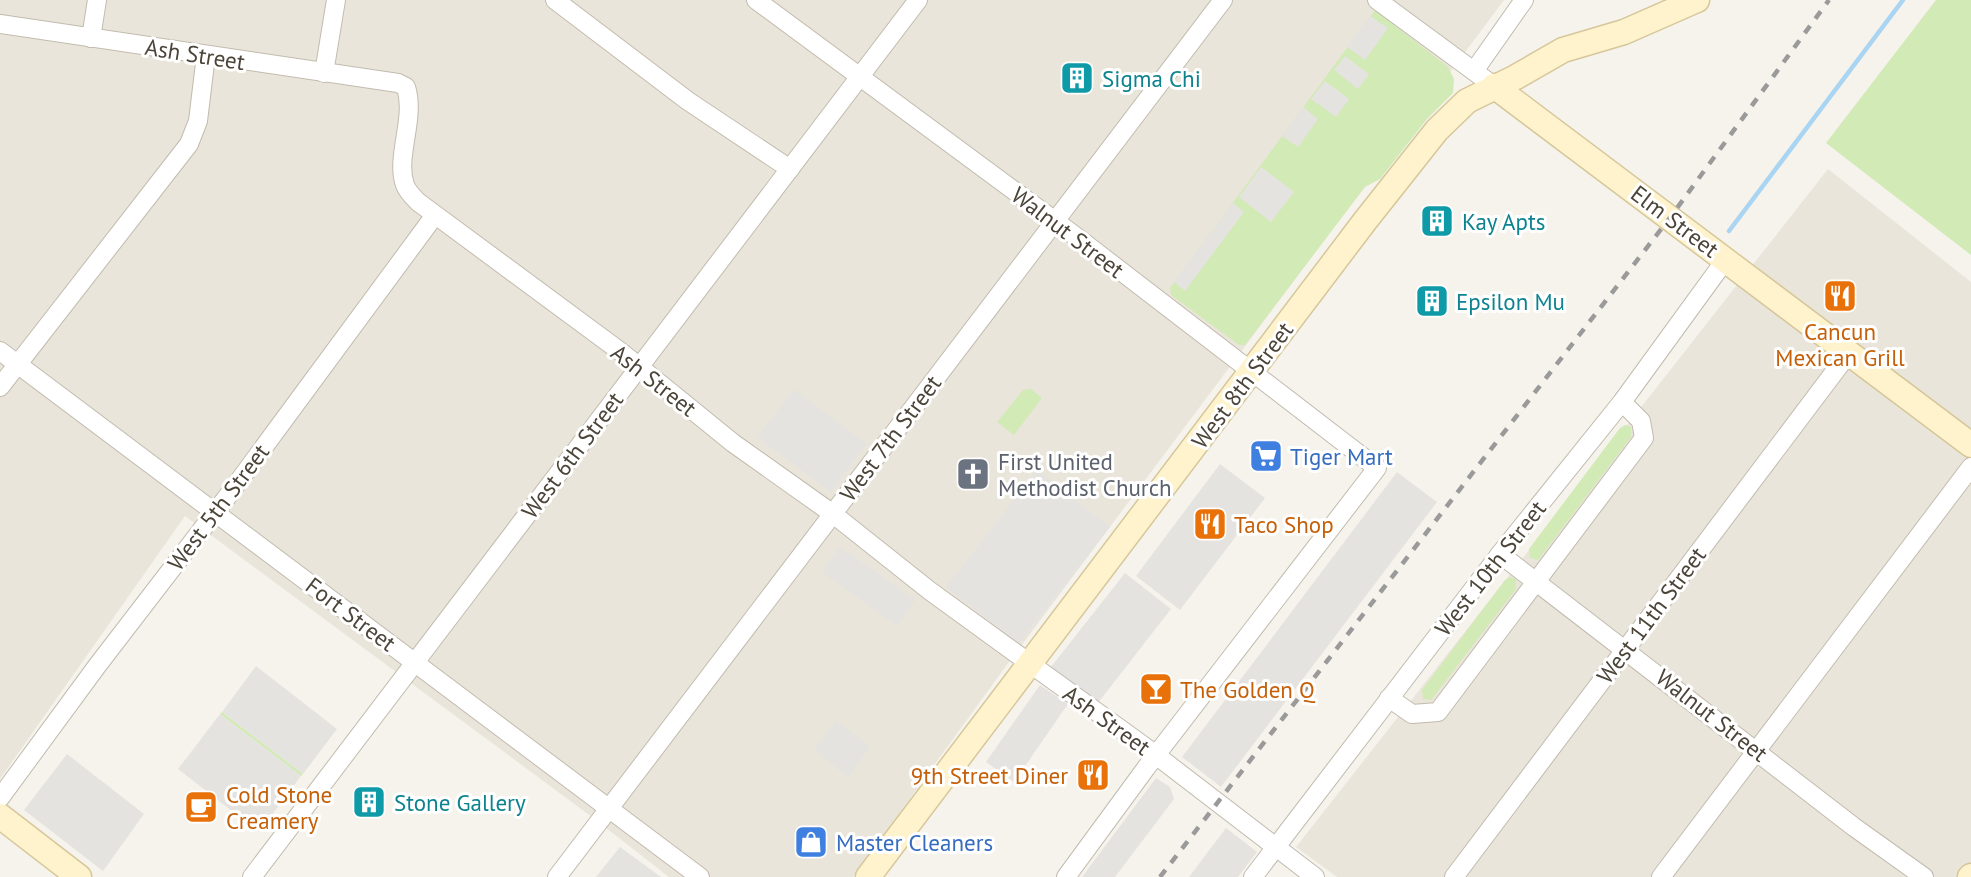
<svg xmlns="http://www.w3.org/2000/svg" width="1971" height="877" font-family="'PT Sans',sans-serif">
<rect width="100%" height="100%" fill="#f6f3ec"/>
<!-- residential -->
<g fill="#eae5da">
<polygon points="0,0 1504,0 1006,666 853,877 669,877 592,817 185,516 0,779"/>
<polygon points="1828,169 1971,282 1971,877 1337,877 1296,847"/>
</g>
<!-- green -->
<g fill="#d2eab5">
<polygon points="1936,0 1971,0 1971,255 1826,143"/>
<polygon points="1375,10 1448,67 1454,79 1453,93 1427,119 1380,179 1365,187 1245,345 1239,345 1171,295 1170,288"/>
<polygon points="1031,389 1042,398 1014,435 997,422 1023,390"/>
<polygon points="1625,425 1631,427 1631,437 1538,560 1530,558 1529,549 1620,428"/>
<polygon points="1510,577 1516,579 1516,589 1431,700 1423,699 1422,690 1505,580"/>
<polygon points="222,712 303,774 301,776 220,714"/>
</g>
<!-- parking -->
<g fill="#e5e3e0">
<polygon points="1370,16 1388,28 1365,60 1347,47"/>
<polygon points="1345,56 1369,74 1358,89 1334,70"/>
<polygon points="1325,81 1349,99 1336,117 1311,99"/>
<polygon points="1303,107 1318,119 1298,147 1282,136"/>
<polygon points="1261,167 1294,192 1271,222 1239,197"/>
<polygon points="1233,203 1244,212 1185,291 1174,282"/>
<polygon points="794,389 867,444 831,492 757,437"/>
<polygon points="1220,464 1265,498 1180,610 1136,576"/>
<polygon points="1037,470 1110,527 1019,644 946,587"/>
<polygon points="1397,472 1437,502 1221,787 1182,757"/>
<polygon points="840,547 915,600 897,626 822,572"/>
<polygon points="1125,573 1171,609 1094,708 1047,672"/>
<polygon points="256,666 337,729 303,774 222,712"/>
<polygon points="1040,685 1068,704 1014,782 986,762"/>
<polygon points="220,714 301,776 259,832 178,769"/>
<polygon points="836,721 870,746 848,777 814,750"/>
<polygon points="67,754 144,814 103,871 24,810"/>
<polygon points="1156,778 1170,787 1174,799 1115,877 1082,877"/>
<polygon points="1226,828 1257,852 1238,877 1189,877"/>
<polygon points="620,847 661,877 596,877"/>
</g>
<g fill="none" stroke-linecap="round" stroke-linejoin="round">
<!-- stream -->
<polyline stroke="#a9d4f2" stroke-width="4.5" points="1729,231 1903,0"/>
<defs>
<g id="street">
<polyline points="555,0 688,101 790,169"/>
<polyline points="756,0 1074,235 1377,468 1146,768 1066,877"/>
<polyline points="1377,0 1494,86"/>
<path d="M0 24 398 83 406 87C416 119 395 157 405 185 407 191 414 198 418 202L621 352 733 443 833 514 930 591 1148 749 1315 877"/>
<polyline points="91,38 97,0"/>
<polyline points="1474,71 1524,0"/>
<polyline points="324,73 336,0"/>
<polyline points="0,351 700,877"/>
<polyline points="0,387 189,144 198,121 206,55"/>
<polyline points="1500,554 1854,827 1924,877"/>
<polyline points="1389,698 1412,714 1438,712 1644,438 1641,421 1622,402"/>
<polyline points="0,798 97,666 230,493 435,215"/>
<polyline points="252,877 918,0"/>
<polyline points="557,877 1223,0"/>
<polyline points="1253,877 1500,554 1622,402 1726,259"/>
<polyline points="1454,877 1848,354"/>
<polyline points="1661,877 1971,467"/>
</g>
<g id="secondary">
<polyline points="1494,86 1971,445"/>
<polyline points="0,816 79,877"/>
<polyline points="868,877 1365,221 1437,130 1467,101 1516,77 1563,50 1624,32 1697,0"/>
<polyline points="1970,877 1971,876"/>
</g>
</defs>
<!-- street casing -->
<use href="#street" stroke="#c2bbae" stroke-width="20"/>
<!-- secondary casing -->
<use href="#secondary" stroke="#d6c79b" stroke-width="27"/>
<!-- street -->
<use href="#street" stroke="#fff" stroke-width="18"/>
<!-- secondary -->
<use href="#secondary" stroke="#fff3cd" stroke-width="24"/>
<!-- rail -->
<polyline stroke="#9a9a9a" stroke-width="4.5" stroke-dasharray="9 9" stroke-linecap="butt" points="1160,877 1669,219 1829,0"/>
</g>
<!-- icons -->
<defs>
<symbol id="building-square" viewBox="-11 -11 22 22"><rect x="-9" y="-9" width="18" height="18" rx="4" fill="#0f9aa8" stroke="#fff"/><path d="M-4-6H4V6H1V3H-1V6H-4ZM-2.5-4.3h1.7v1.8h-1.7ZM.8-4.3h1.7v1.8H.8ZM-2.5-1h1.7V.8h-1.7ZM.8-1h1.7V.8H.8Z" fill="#fff"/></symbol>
<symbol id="restaurant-square" viewBox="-11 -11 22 22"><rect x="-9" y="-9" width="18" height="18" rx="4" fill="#e8710a" stroke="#fff"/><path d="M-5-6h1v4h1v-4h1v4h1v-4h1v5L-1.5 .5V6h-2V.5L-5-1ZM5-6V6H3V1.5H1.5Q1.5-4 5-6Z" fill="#fff"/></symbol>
<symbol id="supermarket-square" viewBox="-11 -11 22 22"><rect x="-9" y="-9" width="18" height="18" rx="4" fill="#3f7fe0" stroke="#fff"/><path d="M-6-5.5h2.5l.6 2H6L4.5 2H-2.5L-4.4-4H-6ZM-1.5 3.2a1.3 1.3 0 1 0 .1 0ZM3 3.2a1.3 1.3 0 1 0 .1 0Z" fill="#fff"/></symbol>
<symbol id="church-square" viewBox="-11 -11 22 22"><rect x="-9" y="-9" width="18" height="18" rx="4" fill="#6b7280" stroke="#fff"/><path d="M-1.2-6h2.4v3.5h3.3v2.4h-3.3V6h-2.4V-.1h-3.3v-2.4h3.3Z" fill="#fff"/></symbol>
<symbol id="bar-square" viewBox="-11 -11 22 22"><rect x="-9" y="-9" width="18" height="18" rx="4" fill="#e8710a" stroke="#fff"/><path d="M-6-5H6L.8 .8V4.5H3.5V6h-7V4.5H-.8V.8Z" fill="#fff"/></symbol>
<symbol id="cafe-square" viewBox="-11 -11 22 22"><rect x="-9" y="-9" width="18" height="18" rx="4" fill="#e8710a" stroke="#fff"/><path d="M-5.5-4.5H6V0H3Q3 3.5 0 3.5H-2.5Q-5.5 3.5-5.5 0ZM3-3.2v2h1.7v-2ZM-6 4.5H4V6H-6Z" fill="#fff"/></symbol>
<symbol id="shop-square" viewBox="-11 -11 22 22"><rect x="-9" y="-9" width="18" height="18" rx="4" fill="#3f7fe0" stroke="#fff"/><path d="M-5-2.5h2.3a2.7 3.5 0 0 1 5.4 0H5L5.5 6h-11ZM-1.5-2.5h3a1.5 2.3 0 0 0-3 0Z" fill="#fff"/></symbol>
</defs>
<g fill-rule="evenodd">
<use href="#building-square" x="1058" y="59" width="38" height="38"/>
<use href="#building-square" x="1418" y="202" width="38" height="38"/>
<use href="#restaurant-square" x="1821" y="277" width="38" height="38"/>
<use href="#building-square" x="1413" y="282" width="38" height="38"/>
<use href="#supermarket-square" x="1247" y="437" width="38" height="38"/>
<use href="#church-square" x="954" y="455" width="38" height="38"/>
<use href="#restaurant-square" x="1191" y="505" width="38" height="38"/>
<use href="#bar-square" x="1137" y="670" width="38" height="38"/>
<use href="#restaurant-square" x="1074" y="756" width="38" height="38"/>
<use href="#building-square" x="350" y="783" width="38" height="38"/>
<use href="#cafe-square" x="182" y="788" width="38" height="38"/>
<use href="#shop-square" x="792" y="823" width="38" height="38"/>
</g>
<g text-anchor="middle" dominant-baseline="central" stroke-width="6" stroke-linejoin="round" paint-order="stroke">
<!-- street labels -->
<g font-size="23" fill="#4b4439" stroke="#fff">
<text transform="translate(195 54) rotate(9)">Ash Street</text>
<text transform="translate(1675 221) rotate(37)">Elm Street</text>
<text transform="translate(1068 232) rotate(37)">Walnut Street</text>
<text transform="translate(654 380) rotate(38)">Ash Street</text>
<text transform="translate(1242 385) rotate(-53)">West 8th Street</text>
<text transform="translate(890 438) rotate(-53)">West 7th Street</text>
<text transform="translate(572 455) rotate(-53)">West 6th Street</text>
<text transform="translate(218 507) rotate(-53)">West 5th Street</text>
<text transform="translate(1490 568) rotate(-52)">West 10th Street</text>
<text transform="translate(351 614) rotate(37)">Fort Street</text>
<text transform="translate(1651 615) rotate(-53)">West 11th Street</text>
<text transform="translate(1712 715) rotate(38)">Walnut Street</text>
<text transform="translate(1107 720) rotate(36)">Ash Street</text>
</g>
<!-- culture labels -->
<g font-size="23" fill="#0d838f" stroke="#fff" text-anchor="start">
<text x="1102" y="78">Sigma Chi</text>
<text x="1462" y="221">Kay Apts</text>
<text x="1456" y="301">Epsilon Mu</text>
<text x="394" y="802">Stone Gallery</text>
</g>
<!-- food labels -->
<g font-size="23" fill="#c56008" stroke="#fff" text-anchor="start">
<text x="1840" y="331" text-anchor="middle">Cancun<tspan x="1840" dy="26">Mexican Grill</tspan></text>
<text x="1234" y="524">Taco Shop</text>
<text x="1180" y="689">The Golden Q</text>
<text x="1068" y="775" text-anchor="end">9th Street Diner</text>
<text x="226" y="794">Cold Stone<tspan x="226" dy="26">Creamery</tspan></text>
</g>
<!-- shop labels -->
<g font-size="23" fill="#366cbe" stroke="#fff" text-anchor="start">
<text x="1290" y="456">Tiger Mart</text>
<text x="836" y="842">Master Cleaners</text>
</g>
<!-- worship labels -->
<g font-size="23" fill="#5b616d" stroke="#fff" text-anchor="start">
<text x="998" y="461">First United<tspan x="998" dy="26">Methodist Church</tspan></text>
</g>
</g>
</svg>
